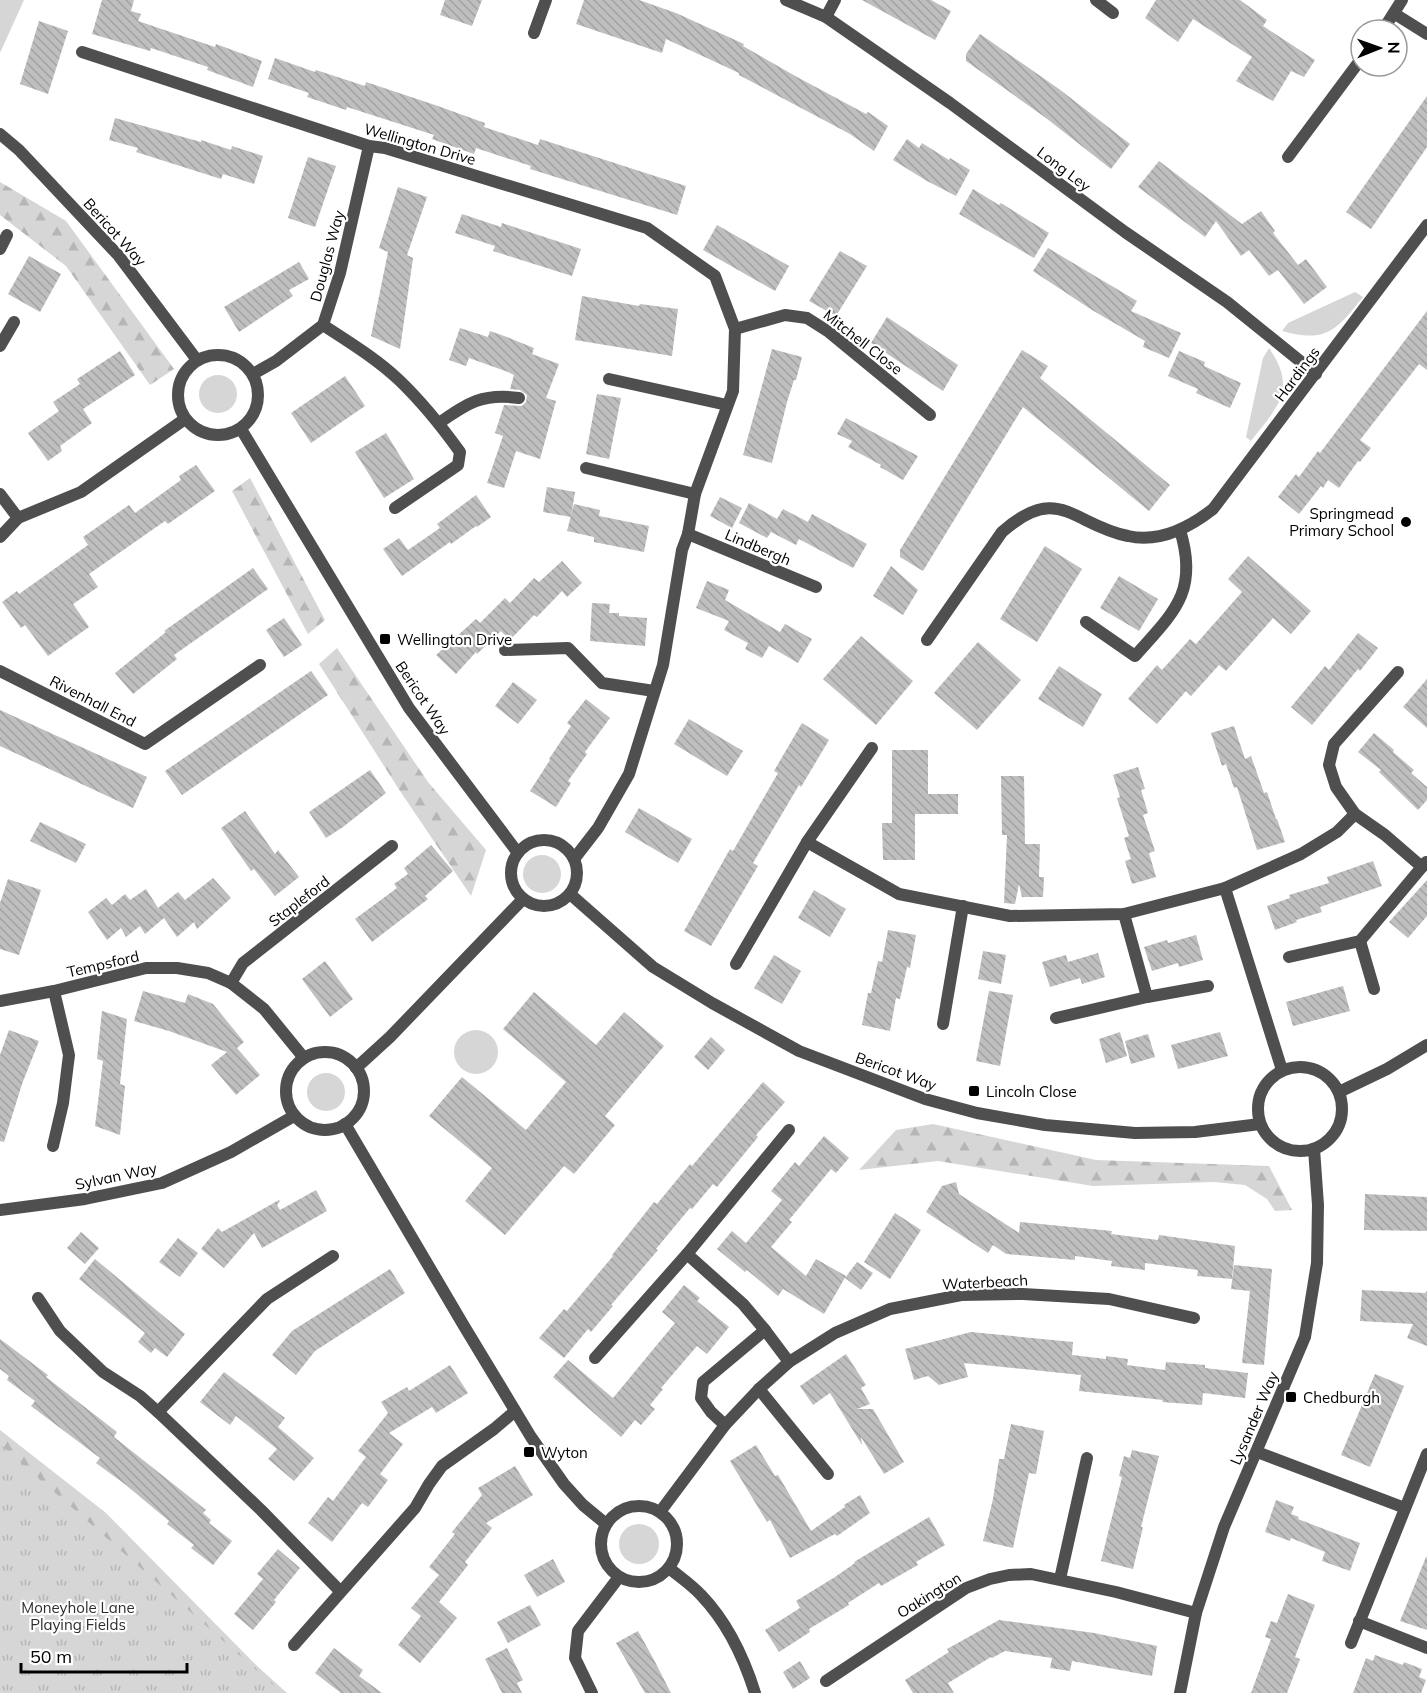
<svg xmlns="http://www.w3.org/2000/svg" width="1427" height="1693" font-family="Mulish,sans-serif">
<defs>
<pattern id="forest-firs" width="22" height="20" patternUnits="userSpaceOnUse" patternTransform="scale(1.5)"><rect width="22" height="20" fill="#d6d6d6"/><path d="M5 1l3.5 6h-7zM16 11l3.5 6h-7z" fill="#b6b6b6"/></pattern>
<pattern id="park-tufts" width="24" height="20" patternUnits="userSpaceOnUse" patternTransform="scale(1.5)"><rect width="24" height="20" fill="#d6d6d6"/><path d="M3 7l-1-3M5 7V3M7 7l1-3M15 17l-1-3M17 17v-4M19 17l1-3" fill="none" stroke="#b6b6b6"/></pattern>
<pattern id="building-back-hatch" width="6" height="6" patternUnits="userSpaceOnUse" patternTransform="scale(1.5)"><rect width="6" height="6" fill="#bfbfbf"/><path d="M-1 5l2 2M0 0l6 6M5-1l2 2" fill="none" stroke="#a2a2a2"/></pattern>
</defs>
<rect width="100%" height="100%" fill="#fff"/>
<!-- grass -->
<g fill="#d6d6d6">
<polygon points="0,0 24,0 0,53"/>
<path d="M1355 292 1363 297C1336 331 1326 343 1282 331L1288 323Z"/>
<path d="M1269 348C1298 389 1277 408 1251 441L1246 437 1263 358Z"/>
<circle cx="218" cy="394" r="19"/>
<circle cx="542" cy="874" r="19"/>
<circle cx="476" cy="1052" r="22"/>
<circle cx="326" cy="1092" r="19"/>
<circle cx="639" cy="1544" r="20"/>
</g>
<!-- forest -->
<g fill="url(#forest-firs)">
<polygon points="0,182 66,221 174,369 150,385 66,266 0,215"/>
<polygon points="250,478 325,620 308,634 232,491"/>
<polygon points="337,648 428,782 486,850 471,896 400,791 319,664"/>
<polygon points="933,1124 1096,1160 1269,1166 1292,1210 1275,1211 1267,1199 1245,1185 1214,1182 1093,1186 938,1161 859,1170 896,1130"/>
<polygon points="0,1430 106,1513 256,1665 287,1693 160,1693 0,1553"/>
</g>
<!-- park -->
<polygon fill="url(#park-tufts)" points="0,1444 271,1683 282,1693 0,1693"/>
<!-- building -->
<g fill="url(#building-back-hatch)">
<polygon points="102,0 134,0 131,11 141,14 138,21 215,47 216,44 262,61 253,87 207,70 208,67 151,48 150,51 92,34"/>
<polygon points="445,0 482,0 472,26 440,15"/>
<polygon points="584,0 639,0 676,13 744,44 743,46 797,77 866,114 868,112 888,126 874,151 850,134 739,75 739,73 666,39 662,53 576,24"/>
<polygon points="862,0 931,0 951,11 935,40"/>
<polygon points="1156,0 1240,0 1267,20 1263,26 1315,60 1304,77 1291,71 1273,101 1236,81 1252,57 1193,19 1178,42 1145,18"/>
<polygon points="39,21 68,31 48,94 20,84"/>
<polygon points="980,34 1059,89 1130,144 1111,169 1046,118 966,61 966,54"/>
<polygon points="275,58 315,72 316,70 365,86 366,82 435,105 485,123 484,127 538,145 540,139 686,186 677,215 530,169 531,166 476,148 474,154 432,139 434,135 347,107 346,110 307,97 309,93 268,79"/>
<polygon points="1427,96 1427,147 1371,229 1346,212"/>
<polygon points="115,118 201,142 201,140 231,150 232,146 263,156 254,184 223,174 221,179 136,152 138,148 109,140"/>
<polygon points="907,139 919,148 922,143 949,160 950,158 970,170 956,196 927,181 893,160"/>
<polygon points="308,157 336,166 315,227 288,218"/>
<polygon points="1159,161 1242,224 1261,211 1275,231 1273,233 1298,265 1306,259 1327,287 1304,304 1278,270 1269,276 1249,250 1241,256 1216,221 1205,237 1138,187"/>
<polygon points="398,187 427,197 407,255 413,258 400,349 371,336 388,252 379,248"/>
<polygon points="973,189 999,205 1001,203 1049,233 1034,258 959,214"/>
<polygon points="462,214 501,227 502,223 581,249 572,276 493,251 495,246 455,233"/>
<polygon points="717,225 789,266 775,291 703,250"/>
<polygon points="1048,248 1137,301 1131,311 1181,333 1169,358 1143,347 1145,341 1092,310 1033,271"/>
<polygon points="840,251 867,266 836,316 809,301"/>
<polygon points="29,256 61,274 40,312 8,294"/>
<polygon points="299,262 309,279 289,290 293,296 239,332 224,307"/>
<polygon points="582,296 639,306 640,304 678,309 672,356 575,340"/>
<polygon points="1427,311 1427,370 1419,364 1360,440 1371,448 1360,462 1358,461 1339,488 1328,480 1323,488 1321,486 1299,514 1278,497 1296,474 1299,477 1318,451 1320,453"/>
<polygon points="887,317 958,365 943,391 871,343"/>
<polygon points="460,328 488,337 490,331 507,337 534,348 532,354 559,364 546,398 556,401 540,459 516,451 504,488 487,483 503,436 495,433 504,405 522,406 526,402 527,395 520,390 510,389 514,375 508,372 469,358 466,366 449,360"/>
<polygon points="772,349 802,357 796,380 794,380 787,402 772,463 743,455"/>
<polygon points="1022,350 1048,366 1040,378 1170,485 1149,511 1023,407 923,571 900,557 900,550"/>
<polygon points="120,351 135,375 83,409 92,423 60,446 62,451 48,461 28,433 59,411 53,402 80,384 77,379"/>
<polygon points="1179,351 1205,362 1204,366 1241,383 1230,408 1196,393 1198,389 1168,376"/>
<polygon points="345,376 365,406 311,443 291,413"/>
<polygon points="597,394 621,398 609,459 586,454"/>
<polygon points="846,418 918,456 903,480 880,467 881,465 848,447 852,441 837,434"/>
<polygon points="386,433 414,479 384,498 355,452"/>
<polygon points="196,465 215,491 168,524 165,521 89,574 98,587 73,604 89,627 48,656 25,625 21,628 2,602 17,591 19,594 88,545 83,537 129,505 135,513 181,480 179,476"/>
<polygon points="547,487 575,492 571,517 543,512"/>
<polygon points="476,495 491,517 477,527 476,526 451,544 450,542 402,576 383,549 399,538 408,550 440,528 437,524"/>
<polygon points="720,497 742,508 732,528 710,516"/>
<polygon points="749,503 777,519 783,509 808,522 812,514 867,544 853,568 799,539 796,545 771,532 767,538 739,523"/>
<polygon points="574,504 600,510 599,516 649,526 644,552 594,542 594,537 567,531"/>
<polygon points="1045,546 1082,569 1037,642 1000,619"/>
<polygon points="1248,556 1311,611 1291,634 1273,618 1226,671 1219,665 1191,696 1186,691 1157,724 1128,699 1157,665 1162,670 1190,639 1196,644 1242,592 1228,579"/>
<polygon points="562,561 582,583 567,597 562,591 537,617 534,615 510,640 501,631 477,654 476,652 456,674 436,655 476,619 480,623 505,598 510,603 534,578 539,582"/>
<polygon points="891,566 918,590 903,615 873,596"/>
<polygon points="253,568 268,589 174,655 177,659 133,694 115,673 166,632 164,631"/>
<polygon points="1119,576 1158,599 1139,631 1100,608"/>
<polygon points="707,581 729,590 725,600 780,632 785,624 812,639 798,663 769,646 762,658 745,649 748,643 724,630 729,621 696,608"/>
<polygon points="592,603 610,604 609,613 619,613 619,616 647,618 645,646 590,641"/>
<polygon points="284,618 302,645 284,657 266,630"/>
<polygon points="1358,633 1378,648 1360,671 1358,669 1312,725 1291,707 1325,666 1329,670"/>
<polygon points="861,636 913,681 876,725 823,679"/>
<polygon points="978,642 1021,680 977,730 934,693"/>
<polygon points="1059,666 1102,694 1083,727 1038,699"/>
<polygon points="311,671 328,695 182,795 165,771"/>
<polygon points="1427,679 1427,728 1403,707"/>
<polygon points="513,682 537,700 518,724 495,706"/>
<polygon points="586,699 610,718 585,752 587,754 568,781 571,783 556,807 530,791 550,760 549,759 571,726 567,723"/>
<polygon points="0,710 147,777 133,808 0,746"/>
<polygon points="689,719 743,751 727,776 674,744"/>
<polygon points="802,723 829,740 801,787 799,785 753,863 758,866 711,946 684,931 730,849 733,851 778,773 774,771"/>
<polygon points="1234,726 1245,759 1251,756 1264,793 1267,792 1276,819 1277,819 1285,842 1257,850 1237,787 1234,788 1226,764 1222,766 1211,733"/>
<polygon points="1374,733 1394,750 1393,752 1414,770 1411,773 1427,787 1427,800 1418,810 1379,772 1381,770 1358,752"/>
<polygon points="892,750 928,750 928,794 958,794 958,814 915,814 915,860 883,860 882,823 892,823"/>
<polygon points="1138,767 1145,789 1141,790 1148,813 1143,815 1155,851 1149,853 1156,877 1132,884 1125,861 1131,859 1124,838 1129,836 1117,798 1120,797 1113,775"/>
<polygon points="370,770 386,793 343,827 326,838 309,812"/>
<polygon points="1001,776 1024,776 1025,844 1040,844 1039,877 1044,877 1043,897 1022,897 1019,884 1015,904 1004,903 1007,835 1002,835"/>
<polygon points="639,808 692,839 678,863 625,832"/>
<polygon points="245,811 275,854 278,850 299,877 275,896 254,869 251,871 221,828"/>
<polygon points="40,822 86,844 76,863 30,841"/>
<polygon points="431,845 453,871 425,896 428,899 372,942 355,919 397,888 394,884 408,874 404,868"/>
<polygon points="1373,861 1382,886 1320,907 1322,912 1296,920 1297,922 1275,930 1267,906 1290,898 1289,895 1329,883 1327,877"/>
<polygon points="213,878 231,898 197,929 194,922 177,937 164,918 145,934 140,926 126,937 121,928 107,940 88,912 106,898 112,905 125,894 130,900 146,889 158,908 178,892 185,900"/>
<polygon points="8,879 41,890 19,955 0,949 0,903"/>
<polygon points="1427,880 1427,916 1408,938 1389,922"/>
<polygon points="814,890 846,909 830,937 798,918"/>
<polygon points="888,930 916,935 910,968 907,967 900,999 896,998 890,1031 862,1025 868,993 871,993 878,961 882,962"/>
<polygon points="1196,935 1203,960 1179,967 1178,963 1152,971 1144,947 1167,940 1168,943"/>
<polygon points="983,951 1006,955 1001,984 978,979"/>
<polygon points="1098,953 1105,977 1082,984 1080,978 1050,987 1042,962 1066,955 1068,962"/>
<polygon points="774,955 801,971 782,1004 754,988"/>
<polygon points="325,961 353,999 330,1017 302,979"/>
<polygon points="1343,986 1350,1011 1293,1026 1286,1002"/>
<polygon points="143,991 185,1003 188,994 213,1004 244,1042 237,1048 260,1075 236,1095 211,1065 227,1052 169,1031 134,1021"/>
<polygon points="989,991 1013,995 1000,1066 976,1061"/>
<polygon points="534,992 596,1045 624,1012 664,1046 605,1116 615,1125 574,1174 564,1166 505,1235 465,1201 492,1168 429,1116 462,1077 526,1130 566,1082 503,1029"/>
<polygon points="102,1011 127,1019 120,1084 125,1086 120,1135 95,1126 103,1061 97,1059"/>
<polygon points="9,1030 39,1041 22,1084 4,1142 0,1141 0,1055"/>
<polygon points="1120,1032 1127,1056 1106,1063 1099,1039"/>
<polygon points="1220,1032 1228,1056 1178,1069 1171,1045"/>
<polygon points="1148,1034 1155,1057 1131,1064 1125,1041"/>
<polygon points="711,1037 725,1050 708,1070 694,1057"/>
<polygon points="763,1082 785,1102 756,1135 758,1137 717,1187 713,1184 692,1209 690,1208 656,1249 658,1250 611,1305 613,1306 591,1332 588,1329 564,1358 539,1338 564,1309 567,1311 613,1256 612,1255 654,1202 657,1204 690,1164 692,1166"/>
<polygon points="824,1136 849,1158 836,1173 831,1169 789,1220 792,1222 771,1247 806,1276 816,1259 846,1276 824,1314 783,1289 778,1296 747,1270 745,1272 717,1249 732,1231 746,1243 782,1200 771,1191 795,1162 799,1166"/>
<polygon points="956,1182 959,1194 1019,1233 1020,1222 1112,1231 1111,1234 1158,1240 1159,1235 1235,1246 1232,1279 1197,1276 1198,1270 1145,1263 1145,1270 1111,1266 1112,1261 1075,1256 1075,1260 1006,1254 993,1245 988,1253 926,1212 942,1186"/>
<polygon points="316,1190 327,1211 262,1248 254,1233 224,1268 201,1249 218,1228 222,1232 279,1200 280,1201 277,1205 280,1210"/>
<polygon points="1365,1194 1427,1197 1427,1231 1364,1230"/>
<polygon points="895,1213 921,1230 890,1279 864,1262"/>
<polygon points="81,1232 99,1248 85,1264 67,1248"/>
<polygon points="178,1238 198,1253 180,1277 159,1262"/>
<polygon points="95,1259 185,1334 167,1357 155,1348 151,1353 138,1342 145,1333 79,1279"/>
<polygon points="857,1262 873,1273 861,1290 845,1278"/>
<polygon points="1234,1265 1272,1269 1264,1365 1242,1363 1250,1291 1231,1289"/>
<polygon points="390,1269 405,1293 315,1351 296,1375 272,1355 292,1331"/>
<polygon points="684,1285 700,1298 697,1301 729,1327 707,1354 697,1346 661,1388 663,1389 650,1405 655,1409 641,1425 635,1420 621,1437 553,1377 568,1360 613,1398 675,1323 662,1312"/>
<polygon points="1362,1290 1425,1293 1427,1291 1427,1346 1407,1338 1413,1324 1360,1321"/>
<polygon points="971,1332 1073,1342 1072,1355 1106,1359 1106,1356 1128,1359 1127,1365 1165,1370 1166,1362 1205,1365 1205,1368 1248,1373 1245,1398 1203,1393 1202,1405 1162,1402 1163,1400 1079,1391 1081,1375 964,1363 968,1377 939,1385 928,1376 914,1380 905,1349"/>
<polygon points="0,1339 48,1375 46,1377 117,1432 114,1437 206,1510 203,1513 211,1520 209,1523 232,1541 213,1565 191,1548 194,1545 167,1524 169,1521 126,1485 96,1463 100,1458 31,1406 35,1401 7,1380 9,1376 0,1369"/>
<polygon points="846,1354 866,1385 861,1388 870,1404 857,1409 873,1409 904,1462 884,1474 861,1437 862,1445 830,1393 813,1405 800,1386"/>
<polygon points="450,1365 468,1393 436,1413 432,1407 389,1433 403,1444 380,1474 388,1480 368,1507 362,1503 332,1542 308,1523 328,1497 333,1501 366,1457 358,1451 388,1413 381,1402 407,1387 409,1391"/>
<polygon points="224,1372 285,1418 278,1427 314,1458 294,1481 268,1459 277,1449 236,1416 230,1425 200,1402"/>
<polygon points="1375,1374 1404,1386 1370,1467 1341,1455"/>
<polygon points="1011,1424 1044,1431 1036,1474 1029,1473 1013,1548 983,1541 993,1499 999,1459 1004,1459"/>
<polygon points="756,1445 775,1476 778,1475 811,1531 845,1507 844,1505 860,1495 870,1513 837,1536 835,1534 790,1558 770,1520 767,1522 730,1461"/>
<polygon points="1132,1450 1159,1456 1141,1527 1143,1527 1133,1569 1101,1561 1122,1477 1119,1476 1124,1456 1130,1458"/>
<polygon points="515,1466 533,1495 486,1523 492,1528 465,1562 468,1565 439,1602 457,1618 420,1663 398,1645 421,1616 411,1608 439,1575 429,1567 455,1534 452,1532 482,1495 478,1488"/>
<polygon points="1276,1500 1294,1507 1291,1514 1299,1517 1298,1519 1360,1543 1350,1571 1322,1561 1325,1552 1291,1538 1290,1541 1265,1532"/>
<polygon points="929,1517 945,1545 916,1562 918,1565 881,1586 879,1583 848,1603 849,1605 809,1629 810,1632 779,1652 765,1630 800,1608 796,1601 835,1577 855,1563 854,1562"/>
<polygon points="278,1549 300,1568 274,1600 276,1602 253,1630 234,1614 263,1579 257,1574"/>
<polygon points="1426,1557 1427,1557 1427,1630 1400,1621"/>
<polygon points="553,1559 565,1582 537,1597 524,1575"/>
<polygon points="1288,1594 1315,1605 1295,1657 1300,1659 1287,1693 1251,1693 1271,1639 1265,1637 1271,1621 1277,1623"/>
<polygon points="530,1605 541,1625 508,1643 497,1622"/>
<polygon points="999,1620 1094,1633 1157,1646 1152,1676 1072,1661 1070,1671 1050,1668 1052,1658 1005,1651 992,1658 991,1657 948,1683 954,1693 913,1693 905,1680 949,1652 947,1649"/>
<polygon points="638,1631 653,1658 671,1693 645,1693 616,1643"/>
<polygon points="334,1648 363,1670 359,1676 382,1693 341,1693 315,1673"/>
<polygon points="507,1648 523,1680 517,1683 522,1693 502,1693 485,1659"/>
<polygon points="1375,1655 1403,1665 1404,1662 1422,1669 1419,1677 1426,1680 1421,1693 1353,1693 1366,1658 1373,1661"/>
<polygon points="800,1661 810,1678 793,1689 783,1672"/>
</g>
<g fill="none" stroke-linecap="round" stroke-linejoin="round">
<!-- street -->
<g stroke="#4f4f4f" stroke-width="12">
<polyline points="786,0 826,17 950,103 1125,232 1227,302 1316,374"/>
<polyline points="1096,0 1113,13"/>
<polyline points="1395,14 1427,34"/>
<polyline points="826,17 835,0"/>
<polyline points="1383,30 1402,0"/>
<polyline points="534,33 546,0"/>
<polyline points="82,52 369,146 385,148 647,228 715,276 735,329 733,391 695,494 688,534 682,550 663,665 629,774 598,828 574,859"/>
<polyline points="0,134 19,150 118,255 197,360"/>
<polyline points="1288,157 1361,59"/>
<polyline points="0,249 7,235"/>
<path d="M323 325C349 342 377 359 399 380 422 402 442 427 460 452L458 465 395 508"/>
<polyline points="735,329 785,315 807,318 829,332 930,415"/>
<polyline points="0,346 14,322"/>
<circle cx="218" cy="395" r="40"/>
<polyline points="253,374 276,361 323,325 340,273 369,146"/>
<polyline points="609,379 727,405"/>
<path d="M439 423C468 403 482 393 519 398"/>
<polyline points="241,429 409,708 518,853"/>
<polyline points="586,468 695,494"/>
<polyline points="0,494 18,518"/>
<polyline points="688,534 816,587"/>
<polyline points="0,537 18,518 81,492 185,419"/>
<path d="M1086 622 1135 656C1174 612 1199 592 1180 530"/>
<path d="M927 640 1002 532C1059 482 1073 525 1128 536 1159 543 1190 527 1213 509L1427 225"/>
<polyline points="505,650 568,648 602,683 654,691"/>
<polyline points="0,671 145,744 260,665"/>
<polyline points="1398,672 1334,744 1329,765 1336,787 1355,814 1385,835 1422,867"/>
<circle cx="544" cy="873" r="33"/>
<polyline points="807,842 899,894 1010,916 1124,914 1225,888 1301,854 1337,832 1355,814"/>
<polyline points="1225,888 1282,1070"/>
<polyline points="570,894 653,967 712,1003 799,1051 925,1099 977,1113 1045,1125 1135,1133 1195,1132 1260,1124"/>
<polyline points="1124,914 1147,997"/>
<polyline points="1360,941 1374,989"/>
<polyline points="1289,957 1360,941 1426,862"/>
<polyline points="736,964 807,842 872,748"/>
<polyline points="231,983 243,963 392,846"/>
<polyline points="0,1001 54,991 146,968 177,968 208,973 231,983 264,1009 304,1058"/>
<polyline points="1056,1018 1147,997 1208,986"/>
<polyline points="943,1024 963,906"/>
<circle cx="325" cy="1091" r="39"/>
<circle cx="1300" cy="1109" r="42"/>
<polyline points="356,1068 390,1037 523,899"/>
<polyline points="1339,1092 1387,1069 1427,1045"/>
<polyline points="345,1124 464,1326 531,1437 564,1484 583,1505 606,1524"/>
<polyline points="53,1146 63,1103 69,1055 54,991"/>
<polyline points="0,1210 85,1199 162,1183 231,1152 294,1116"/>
<polyline points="687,1254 743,1304 765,1330"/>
<polyline points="38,1298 60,1331 103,1372 140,1396 158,1412 261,1510 340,1591"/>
<polyline points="595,1358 687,1254 789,1130"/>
<polyline points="759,1389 828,1474"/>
<polyline points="158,1412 267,1299 333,1256"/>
<polyline points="725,1425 711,1412 701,1398 703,1382 765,1330 789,1362"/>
<polyline points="1257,1452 1405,1508"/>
<circle cx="639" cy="1544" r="38"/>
<polyline points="660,1512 725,1425 759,1389 789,1362 835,1333 890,1309 961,1295 1023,1294 1109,1299 1194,1318"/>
<path d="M669 1568C680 1577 692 1585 701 1595 727 1622 744 1658 755 1693"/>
<polyline points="1060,1579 1087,1458"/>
<polyline points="1359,1621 1427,1648"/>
<polyline points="1351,1643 1427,1454"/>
<polyline points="294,1645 415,1508 429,1484 442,1466 494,1429 515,1411"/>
<polyline points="826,1681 966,1588 990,1579 1009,1575 1031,1574 1116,1592 1196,1613"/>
<polyline points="592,1693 575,1658 578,1631 619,1577"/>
<polyline points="1180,1693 1196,1613 1224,1527 1305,1337 1317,1263 1318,1205 1314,1149"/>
</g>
</g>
<!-- markers -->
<g fill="#000" stroke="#fff" stroke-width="2">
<circle cx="1406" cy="522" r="6"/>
<rect x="379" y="633" width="12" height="12" rx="3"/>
<rect x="968" y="1085" width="12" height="12" rx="3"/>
<rect x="1285" y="1391" width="12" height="12" rx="3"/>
<rect x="523" y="1446" width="12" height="12" rx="3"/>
</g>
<g text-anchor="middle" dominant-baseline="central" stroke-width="4.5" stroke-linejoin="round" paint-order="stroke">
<!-- street labels -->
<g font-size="15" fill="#000" stroke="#fff">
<text transform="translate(420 144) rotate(16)">Wellington Drive</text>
<text transform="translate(1064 169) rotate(37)">Long Ley</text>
<text transform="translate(115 232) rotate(48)">Bericot Way</text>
<text transform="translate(327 256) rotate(-75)">Douglas Way</text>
<text transform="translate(863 342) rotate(38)">Mitchell Close</text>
<text transform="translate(1297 374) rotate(-53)">Hardings</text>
<text transform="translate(758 547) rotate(23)">Lindbergh</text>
<text transform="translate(423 698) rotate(56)">Bericot Way</text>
<text transform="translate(93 701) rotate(27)">Rivenhall End</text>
<text transform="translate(299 901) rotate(-38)">Stapleford</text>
<text transform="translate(103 964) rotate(-13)">Tempsford</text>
<text transform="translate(896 1071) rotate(20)">Bericot Way</text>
<text transform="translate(116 1176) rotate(-12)">Sylvan Way</text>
<text transform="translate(985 1282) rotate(-3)">Waterbeach</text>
<text transform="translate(1254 1418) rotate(-67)">Lysander Way</text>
<text transform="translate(929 1595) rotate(-32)">Oakington</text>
</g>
<!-- poi labels -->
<g font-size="15" fill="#000" stroke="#fff" text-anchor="start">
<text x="1394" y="513" text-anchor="end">Springmead<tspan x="1394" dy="17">Primary School</tspan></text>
<text x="397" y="639">Wellington Drive</text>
<text x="986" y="1091">Lincoln Close</text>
<text x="1303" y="1397">Chedburgh</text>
<text x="541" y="1452">Wyton</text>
</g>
<!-- park labels -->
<g font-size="15" fill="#2d2d2d" stroke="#fff">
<text x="78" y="1607">Moneyhole Lane<tspan x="78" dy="17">Playing Fields</tspan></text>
</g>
</g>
<!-- north arrow -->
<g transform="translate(1379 48) rotate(89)"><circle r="28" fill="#ffffff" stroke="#999999" stroke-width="1.5"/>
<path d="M0-4.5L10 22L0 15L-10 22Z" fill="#000000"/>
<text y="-9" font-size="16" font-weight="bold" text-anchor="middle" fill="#000000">N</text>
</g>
<!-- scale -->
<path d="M21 1663v9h166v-9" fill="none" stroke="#000000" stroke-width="3"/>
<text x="30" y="1663" font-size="18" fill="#000000" stroke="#ffffff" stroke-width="4.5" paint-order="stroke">50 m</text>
</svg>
